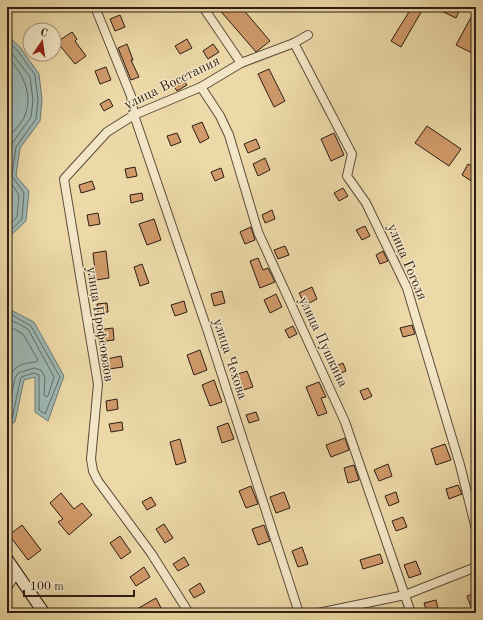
<svg xmlns="http://www.w3.org/2000/svg" width="483" height="620" font-family="'Old Standard TT',serif">
<rect width="100%" height="100%" fill="#ecd9a7"/>
<filter id="stains"><feTurbulence type="fractalNoise" baseFrequency=".005" numOctaves="4"/><feColorMatrix values="0 0 0 0 .2 0 0 0 0 .09 0 0 0 0 .02 0 0 0 .5 -.17"/></filter>
<radialGradient id="worn" r=".72"><stop offset=".6" stop-color="#630" stop-opacity="0"/><stop offset="1" stop-color="#630" stop-opacity=".3"/></radialGradient>
<!-- water -->
<g fill="#9db7b3" stroke="#707974">
<polygon points="7,35 20,47 39,74 42,100 40,121 20,148 16,176 29,191 26,221 7,239"/>
<polygon points="7,308 34,322 64,376 48,421 35,412 35,377 24,380 15,422 7,426"/>
</g>
<g fill="none" stroke-linecap="round" stroke-linejoin="round">
<!-- shore -->
<g stroke="#646a64" stroke-width="1">
<polyline points="7,40 17,50 35,75 38,100 36,119 16,147 12,176 24,193 22,219 7,234"/>
<polyline points="7,47 30,77 33,100 31,117 11,145 7,177 19,195 17,217 7,227"/>
<path d="M7 56C21 71 34 93 25 115 22 124 12 132 7 140"/>
<polyline points="7,312 31,326 60,377 45,414 39,410 39,375 34,373 21,377 12,419 7,422"/>
<polyline points="7,318 28,329 54,377 48,396 46,397 44,395 45,377 41,370 34,368 18,373 15,378 7,416"/>
<path d="M7 325 23 334 38 360 36 362C18 363 11 368 7 386"/>
</g>
</g>
<!-- building -->
<g fill="#d09a6a" stroke="#2c1c15">
<polygon points="217,7 241,7 270,41 256,52"/>
<polygon points="412,7 424,7 401,47 391,41"/>
<polygon points="433,7 461,7 456,18"/>
<polygon points="476,8 476,55 456,45"/>
<polygon points="120,15 125,27 115,31 110,19"/>
<polygon points="72,32 77,39 75,41 86,56 75,64 57,42"/>
<polygon points="187,39 192,48 180,54 175,46"/>
<polygon points="127,44 133,60 131,60 139,77 131,80 118,48"/>
<polygon points="213,44 219,52 208,59 203,51"/>
<polygon points="106,67 111,80 100,84 95,71"/>
<polygon points="269,69 285,101 274,107 258,74"/>
<polygon points="182,77 187,85 177,91 172,83"/>
<polygon points="109,99 113,106 104,111 100,104"/>
<polygon points="202,122 209,138 200,143 192,126"/>
<polygon points="427,126 461,149 449,166 415,143"/>
<polygon points="177,133 181,142 171,146 167,136"/>
<polygon points="334,133 344,155 331,161 321,139"/>
<polygon points="256,139 260,148 248,153 244,144"/>
<polygon points="265,158 270,170 258,176 253,164"/>
<polygon points="468,164 476,168 476,184 462,175"/>
<polygon points="135,167 137,176 127,178 125,169"/>
<polygon points="221,168 224,177 215,181 211,172"/>
<polygon points="92,181 95,189 81,193 79,185"/>
<polygon points="343,188 348,196 339,201 334,193"/>
<polygon points="142,193 143,200 131,203 130,195"/>
<polygon points="272,210 275,219 265,223 262,215"/>
<polygon points="98,213 100,224 89,226 87,215"/>
<polygon points="154,219 161,240 147,245 139,224"/>
<polygon points="365,226 370,236 362,240 356,230"/>
<polygon points="251,227 255,240 245,244 240,232"/>
<polygon points="285,246 289,255 278,259 274,250"/>
<polygon points="106,251 109,278 96,280 93,253"/>
<polygon points="383,251 388,261 380,264 376,255"/>
<polygon points="258,258 263,270 268,268 275,282 260,288 250,261"/>
<polygon points="142,264 149,283 140,286 134,267"/>
<polygon points="312,287 317,299 305,305 299,293"/>
<polygon points="222,291 225,303 214,306 211,294"/>
<polygon points="276,294 282,307 270,313 264,300"/>
<polygon points="184,301 187,312 175,316 171,305"/>
<polygon points="107,303 108,312 98,313 97,304"/>
<polygon points="412,325 415,334 403,337 400,328"/>
<polygon points="293,326 297,334 289,338 285,330"/>
<polygon points="113,328 114,340 99,342 97,330"/>
<polygon points="200,350 207,370 194,375 187,355"/>
<polygon points="121,356 123,367 109,369 107,359"/>
<polygon points="343,363 346,371 337,375 334,367"/>
<polygon points="247,371 253,387 243,390 238,374"/>
<polygon points="214,380 222,402 210,406 202,385"/>
<polygon points="319,382 326,397 321,398 327,413 318,416 306,387"/>
<polygon points="368,388 372,396 364,400 360,391"/>
<polygon points="117,399 118,409 107,411 106,401"/>
<polygon points="256,412 259,420 249,423 246,415"/>
<polygon points="122,422 123,430 111,432 109,424"/>
<polygon points="228,423 234,439 222,443 217,427"/>
<polygon points="345,438 349,450 331,457 326,445"/>
<polygon points="180,439 186,462 176,465 170,442"/>
<polygon points="445,444 451,460 436,465 431,449"/>
<polygon points="388,464 392,476 379,481 374,470"/>
<polygon points="354,465 359,480 348,483 344,468"/>
<polygon points="458,485 462,494 449,499 446,489"/>
<polygon points="251,486 258,504 246,508 239,491"/>
<polygon points="284,492 290,508 276,513 270,497"/>
<polygon points="396,492 399,502 389,506 385,496"/>
<polygon points="61,493 74,509 82,503 92,515 69,535 58,522 63,519 50,503"/>
<polygon points="151,497 156,505 147,510 142,502"/>
<polygon points="403,517 407,527 396,531 392,521"/>
<polygon points="164,524 173,538 165,543 156,529"/>
<polygon points="22,525 41,550 28,560 9,535"/>
<polygon points="264,525 270,541 258,545 252,529"/>
<polygon points="120,536 131,552 121,559 110,543"/>
<polygon points="302,547 308,564 298,567 292,551"/>
<polygon points="380,554 383,563 363,569 360,560"/>
<polygon points="184,557 189,565 178,571 173,564"/>
<polygon points="416,561 421,574 409,578 404,565"/>
<polygon points="144,567 150,577 136,586 130,577"/>
<polygon points="200,583 205,592 194,598 189,590"/>
<polygon points="476,593 476,613 473,613 467,596"/>
<polygon points="156,598 161,608 157,610 159,613 130,613"/>
<polygon points="436,600 439,613 427,613 424,603"/>
</g>
<g fill="none" stroke-linecap="round" stroke-linejoin="round">
<defs>
<g id="street">
<polyline points="95,7 131,96 134,115 208,332 299,613"/>
<polyline points="203,7 241,63"/>
<polyline points="294,43 352,154 347,176 366,203 407,288 460,465 476,529"/>
<polyline points="201,87 220,116 229,135 258,232 345,422 411,613"/>
<polyline points="7,588 17,572"/>
<polyline points="189,613 151,553 98,481 93,471 91,459 98,384 64,179 107,132 134,115 201,87 241,63 294,43 308,35"/>
<polyline points="318,613 405,595 476,567"/>
</g>
<polyline id="secondary" points="7,559 44,613"/>
</defs>
<!-- street casing -->
<use href="#street" stroke="#5c4b3a" stroke-width="10"/>
<!-- secondary casing -->
<use href="#secondary" stroke="#2c1c15" stroke-width="13"/>
<!-- street -->
<use href="#street" stroke="#f3e6c6" stroke-width="8"/>
<!-- secondary -->
<use href="#secondary" stroke="#f3e6c6" stroke-width="11"/>
</g>
<g text-anchor="middle" dominant-baseline="central" stroke-width="3" stroke-linejoin="round" paint-order="stroke">
<!-- street labels -->
<g font-size="14" fill="#2c1c15" stroke="#f3e6c6">
<text transform="translate(172 83) rotate(-26)">улица Восстания</text>
<text transform="translate(407 262) rotate(67)">улица Гоголя</text>
<text transform="translate(100 324) rotate(81)">улица Профсоюзов</text>
<text transform="translate(323 342) rotate(65)">улица Пушкина</text>
<text transform="translate(230 359) rotate(72)">улица Чехова</text>
</g>
</g>
<!-- margin -->
<rect width="483" height="620" fill="none" stroke="#ecd9a7" stroke-width="24"/>
<rect x="8" y="8" width="467" height="604" fill="none" stroke="#2c1c15" stroke-width="2"/>
<rect x="12" y="12" width="459" height="596" fill="none" stroke="#2c1c15"/>
<!-- north arrow -->
<g transform="translate(42 42) rotate(13)"><circle r="19" fill="#f3e6c6" stroke="#a3957f"/>
<path d="M0-3L7 15L0 10L-7 15Z" fill="#8f2418"/>
<text y="-6" font-size="11" font-weight="bold" text-anchor="middle" fill="#2c1c15">С</text>
</g>
<!-- scale -->
<path d="M24 590v6h110v-6" fill="none" stroke="#2c1c15" stroke-width="2"/>
<text x="30" y="590" font-size="12" fill="#2c1c15" stroke="#f3e6c6" stroke-width="3" paint-order="stroke">100 m</text>
<rect width="100%" height="100%" filter="url(#stains)"/>
<rect width="100%" height="100%" fill="url(#worn)"/>
</svg>
